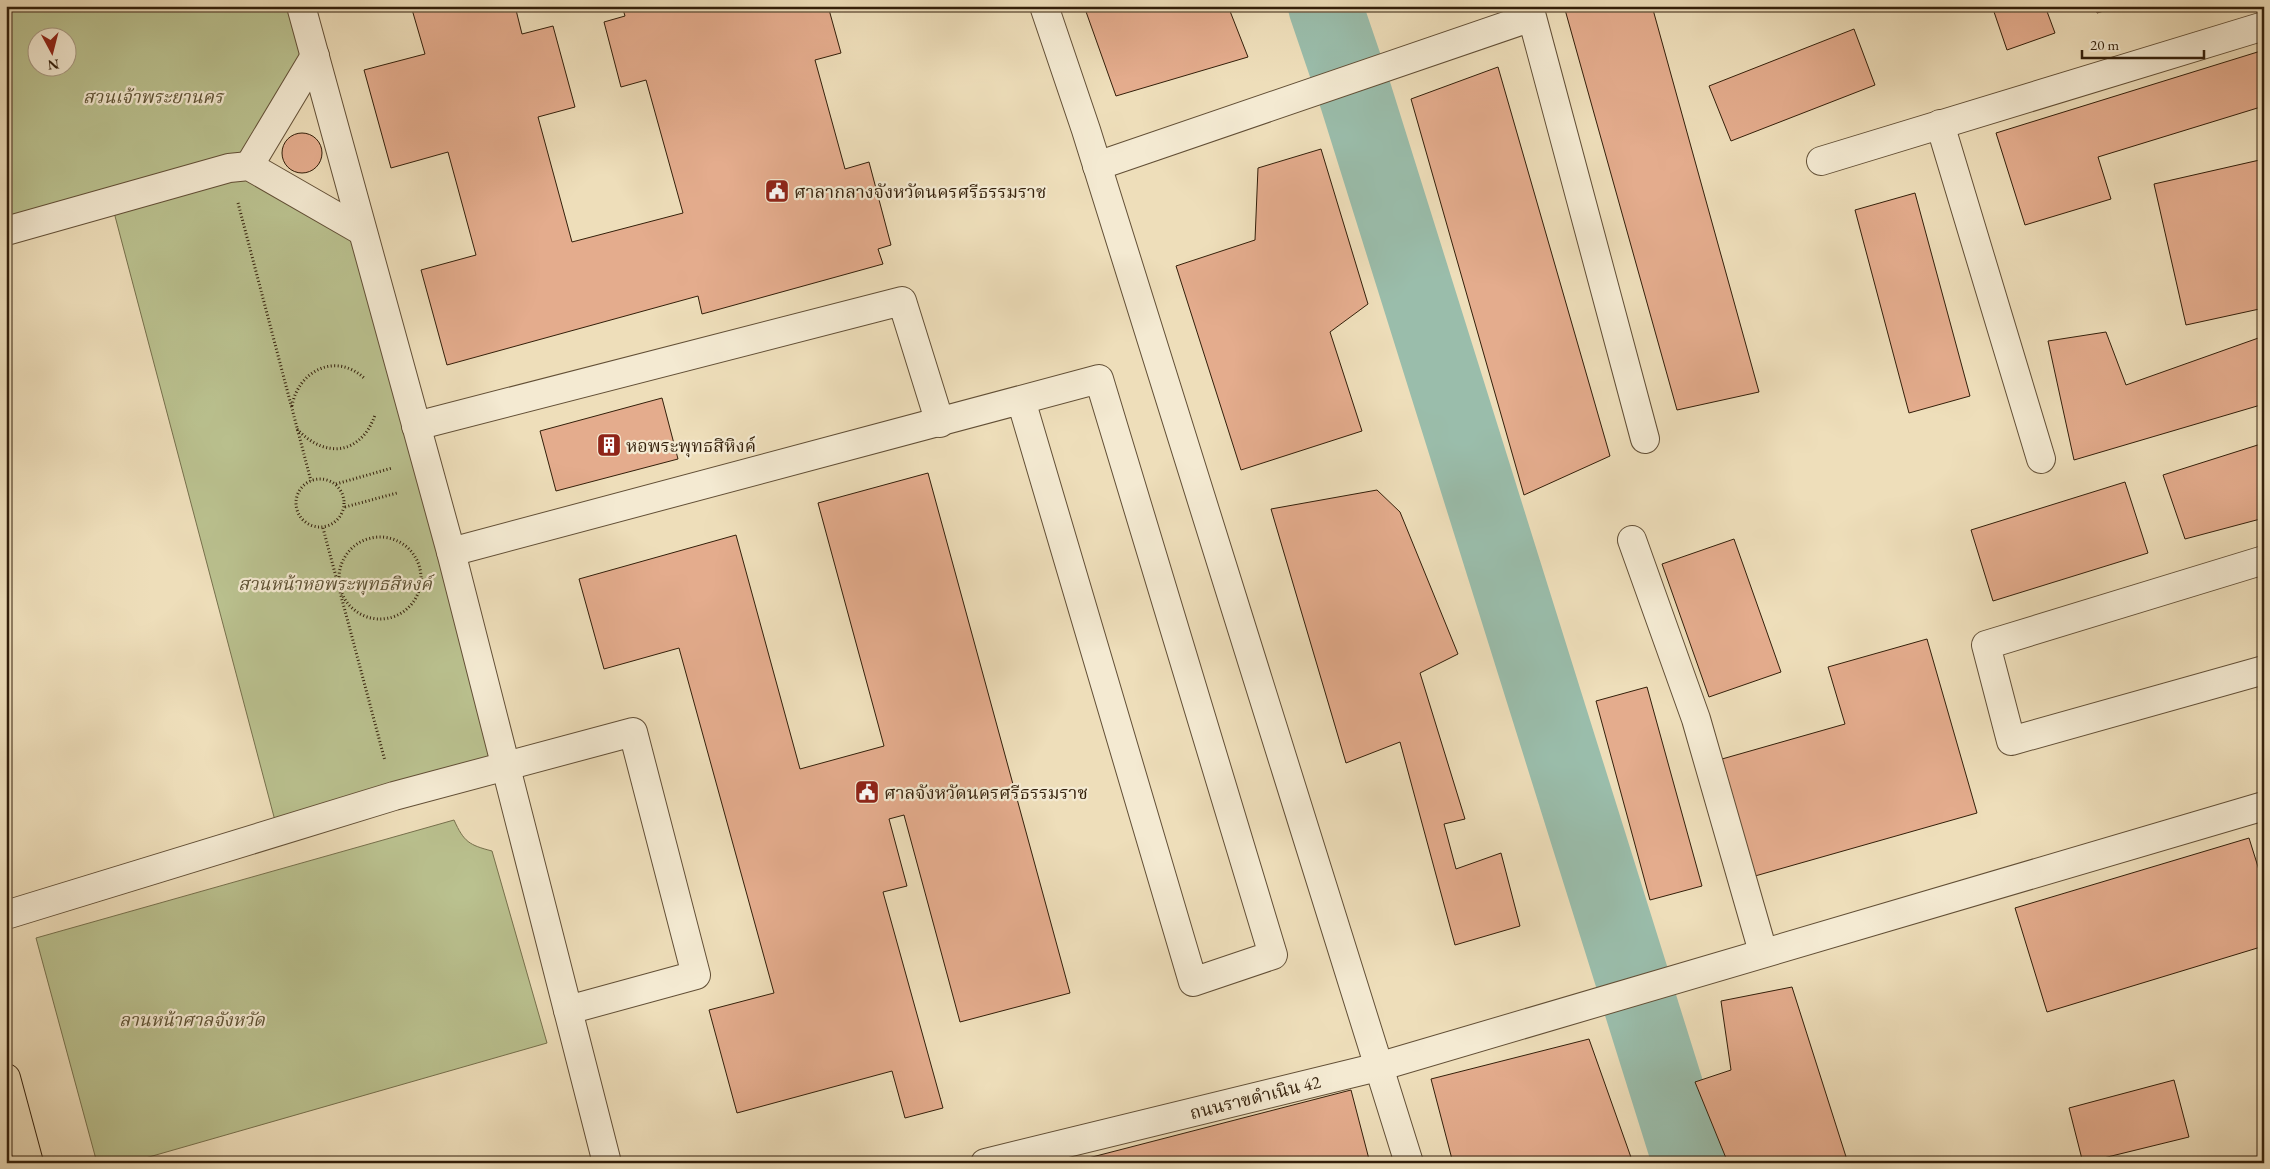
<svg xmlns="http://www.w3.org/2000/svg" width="2270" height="1169" font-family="'EB Garamond','Noto Serif Thai',serif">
<rect width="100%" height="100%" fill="#eedeba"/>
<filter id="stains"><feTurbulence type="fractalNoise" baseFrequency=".004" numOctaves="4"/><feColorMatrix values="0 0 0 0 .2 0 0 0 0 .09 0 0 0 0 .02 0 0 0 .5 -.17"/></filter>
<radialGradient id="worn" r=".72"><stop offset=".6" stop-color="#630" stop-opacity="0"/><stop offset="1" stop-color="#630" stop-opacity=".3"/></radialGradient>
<!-- green -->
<g fill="#bac18f" stroke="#76704c" fill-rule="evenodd">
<path d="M6 6H301L315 56 249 166 362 231 505 766 278 832 111 201 6 231ZM38 38H68V68H38Z"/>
<path d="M454 820C464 842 469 845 492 851L547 1043 128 1163H97L36 938Z"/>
</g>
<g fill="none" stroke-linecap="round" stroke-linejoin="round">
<!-- river -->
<polyline stroke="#9abdab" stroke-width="74" points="1325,6 1356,97 1690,1163"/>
</g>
<!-- building -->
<g fill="#e4ac8d" stroke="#331f0a">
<polygon points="411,6 515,6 522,34 553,26 575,107 538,117 572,242 683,213 646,80 621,87 604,22 625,16 622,6 828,6 841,53 815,60 845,169 869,162 891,245 878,249 883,264 702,314 698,296 447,365 421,270 476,255 448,152 391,168 364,70 425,54"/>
<polygon points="1084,6 1228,6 1248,57 1116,96"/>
<polygon points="1564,6 1652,6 1759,392 1677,410"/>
<polygon points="1992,6 2045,6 2055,33 2007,50"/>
<polygon points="2095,6 2121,6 2097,13"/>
<polygon points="1854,29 1875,85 1731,141 1709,86"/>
<polygon points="2264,50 2264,106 2098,157 2111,199 2025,225 1996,133"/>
<polygon points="1498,67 1610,456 1524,495 1411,99"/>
<circle cx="302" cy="153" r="20"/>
<polygon points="1321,149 1368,304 1330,332 1362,431 1241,470 1176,266 1255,240 1258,168"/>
<polygon points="2264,159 2264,308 2186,325 2154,184"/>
<polygon points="1915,193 1970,396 1909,413 1855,210"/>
<polygon points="2106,332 2126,385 2264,336 2264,404 2074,460 2048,341"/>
<polygon points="662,398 678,459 556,491 540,431"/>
<polygon points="2264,443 2264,518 2185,539 2163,475"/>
<polygon points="928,473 1070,993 960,1022 904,815 889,819 907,886 883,892 943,1108 905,1118 892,1071 737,1113 709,1010 774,993 679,648 604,669 579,579 736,535 800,769 884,746 818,503"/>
<polygon points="2125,482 2148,553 1993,601 1971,530"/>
<polygon points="1377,490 1400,512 1458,654 1420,673 1465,819 1444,824 1456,869 1501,853 1520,926 1455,945 1400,742 1346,763 1271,509"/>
<polygon points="1734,539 1781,672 1709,697 1662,564"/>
<polygon points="1927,639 1977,813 1755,876 1722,759 1845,724 1828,667"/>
<polygon points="1647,687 1702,886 1650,900 1596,701"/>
<polygon points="2249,838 2264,886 2264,946 2047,1012 2015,908"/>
<polygon points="1792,987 1848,1163 1728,1163 1695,1082 1731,1070 1721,1001"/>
<polygon points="1589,1039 1633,1163 1453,1163 1431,1079"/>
<polygon points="2174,1080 2189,1137 2083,1163 2069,1108"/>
<polygon points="1351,1090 1370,1163 1069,1163"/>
</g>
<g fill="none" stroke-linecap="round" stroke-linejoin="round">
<defs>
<g id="minor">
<polyline points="301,6 451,552 607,1163"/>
<polyline points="1044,6 1086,130 1409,1163"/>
<polyline points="1940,124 2041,459"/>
<polyline points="1821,161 2264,26"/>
<polyline points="249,166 315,56"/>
<polyline points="1097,166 1532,17 1645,439"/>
<polyline points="6,231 229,168 249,166 362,231"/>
<polyline points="416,426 902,301 940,423"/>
<polyline points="1632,540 1696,719 1763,952"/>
<polyline points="451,552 1099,379 1273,955 1193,982 1021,400"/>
<polyline points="2264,560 1986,645 2011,741 2264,670"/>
<polyline points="6,915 394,796 633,732 696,975 568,1010"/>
<polyline points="985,1163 1378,1067 2264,806"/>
</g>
<polyline id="major" points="6,1078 29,1163"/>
</defs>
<!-- minor casing -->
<use href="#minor" stroke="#624f36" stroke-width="30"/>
<!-- major casing -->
<use href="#major" stroke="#331f0a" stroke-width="30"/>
<!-- path -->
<g stroke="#331f0a" stroke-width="3" stroke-dasharray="1 2.5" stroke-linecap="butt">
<polyline points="238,203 311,481"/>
<path d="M292 406C298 371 336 351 365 379"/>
<path d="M297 429C325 459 361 455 375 415"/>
<circle cx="320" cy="503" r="24"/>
<polyline points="336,484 392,468"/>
<polyline points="345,507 397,493"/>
<polyline points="323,528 385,761"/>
<circle cx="380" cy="578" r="41"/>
</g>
<!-- minor -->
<use href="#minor" stroke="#f4ead2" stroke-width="28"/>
<!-- major -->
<use href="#major" stroke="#eedeba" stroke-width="28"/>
</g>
<!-- icons -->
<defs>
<symbol id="civic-square" viewBox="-11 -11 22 22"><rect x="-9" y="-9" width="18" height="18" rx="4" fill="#8f2418" stroke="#f4ead2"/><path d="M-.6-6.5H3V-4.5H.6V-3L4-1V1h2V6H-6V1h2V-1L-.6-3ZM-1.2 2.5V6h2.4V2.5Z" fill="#fff"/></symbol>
<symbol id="building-square" viewBox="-11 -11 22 22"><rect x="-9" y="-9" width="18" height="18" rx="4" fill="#8f2418" stroke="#f4ead2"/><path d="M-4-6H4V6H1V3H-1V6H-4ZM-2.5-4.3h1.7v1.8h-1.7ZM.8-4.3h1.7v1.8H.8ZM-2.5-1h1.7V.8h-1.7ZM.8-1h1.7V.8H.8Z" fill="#fff"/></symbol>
</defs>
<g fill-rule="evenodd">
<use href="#civic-square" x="763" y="177" width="28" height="28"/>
<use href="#building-square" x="595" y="431" width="28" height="28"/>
<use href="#civic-square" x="853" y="778" width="28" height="28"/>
</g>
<g text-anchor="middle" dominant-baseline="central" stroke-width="4.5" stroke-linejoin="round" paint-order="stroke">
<!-- park labels -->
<g font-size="18" font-style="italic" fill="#5c5032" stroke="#f4ead2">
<text x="153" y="96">สวนเจ้าพระยานคร</text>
<text x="335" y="583">สวนหน้าหอพระพุทธสิหงค์</text>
<text x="192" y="1019">ลานหน้าศาลจังหวัด</text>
</g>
<!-- poi labels -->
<g font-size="18" fill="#331f0a" stroke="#f4ead2" text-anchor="start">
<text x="794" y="191">ศาลากลางจังหวัดนครศรีธรรมราช</text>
<text x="626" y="445">หอพระพุทธสิหิงค์</text>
<text x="884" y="792">ศาลจังหวัดนครศรีธรรมราช</text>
</g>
<!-- street labels -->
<g font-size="18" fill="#331f0a" stroke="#f4ead2">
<text transform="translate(1255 1097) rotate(-14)">ถนนราขดำเนิน 42</text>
</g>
</g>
<!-- margin -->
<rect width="2270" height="1169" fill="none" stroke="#eedeba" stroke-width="25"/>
<rect x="8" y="8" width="2255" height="1154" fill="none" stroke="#331f0a" stroke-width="2.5"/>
<rect x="12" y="12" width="2245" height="1144" fill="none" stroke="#331f0a"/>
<!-- north arrow -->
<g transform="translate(52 52) rotate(173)"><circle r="24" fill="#f4ead2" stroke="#a79982"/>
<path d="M0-4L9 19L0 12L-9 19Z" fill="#8f2418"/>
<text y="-8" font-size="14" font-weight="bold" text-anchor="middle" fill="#331f0a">N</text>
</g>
<!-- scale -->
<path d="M2082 50v8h122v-8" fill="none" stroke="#331f0a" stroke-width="2.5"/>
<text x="2090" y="50" font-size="15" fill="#331f0a" stroke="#f4ead2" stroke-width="4" paint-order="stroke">20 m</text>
<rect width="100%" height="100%" filter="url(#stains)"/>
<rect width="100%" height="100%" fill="url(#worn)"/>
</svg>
